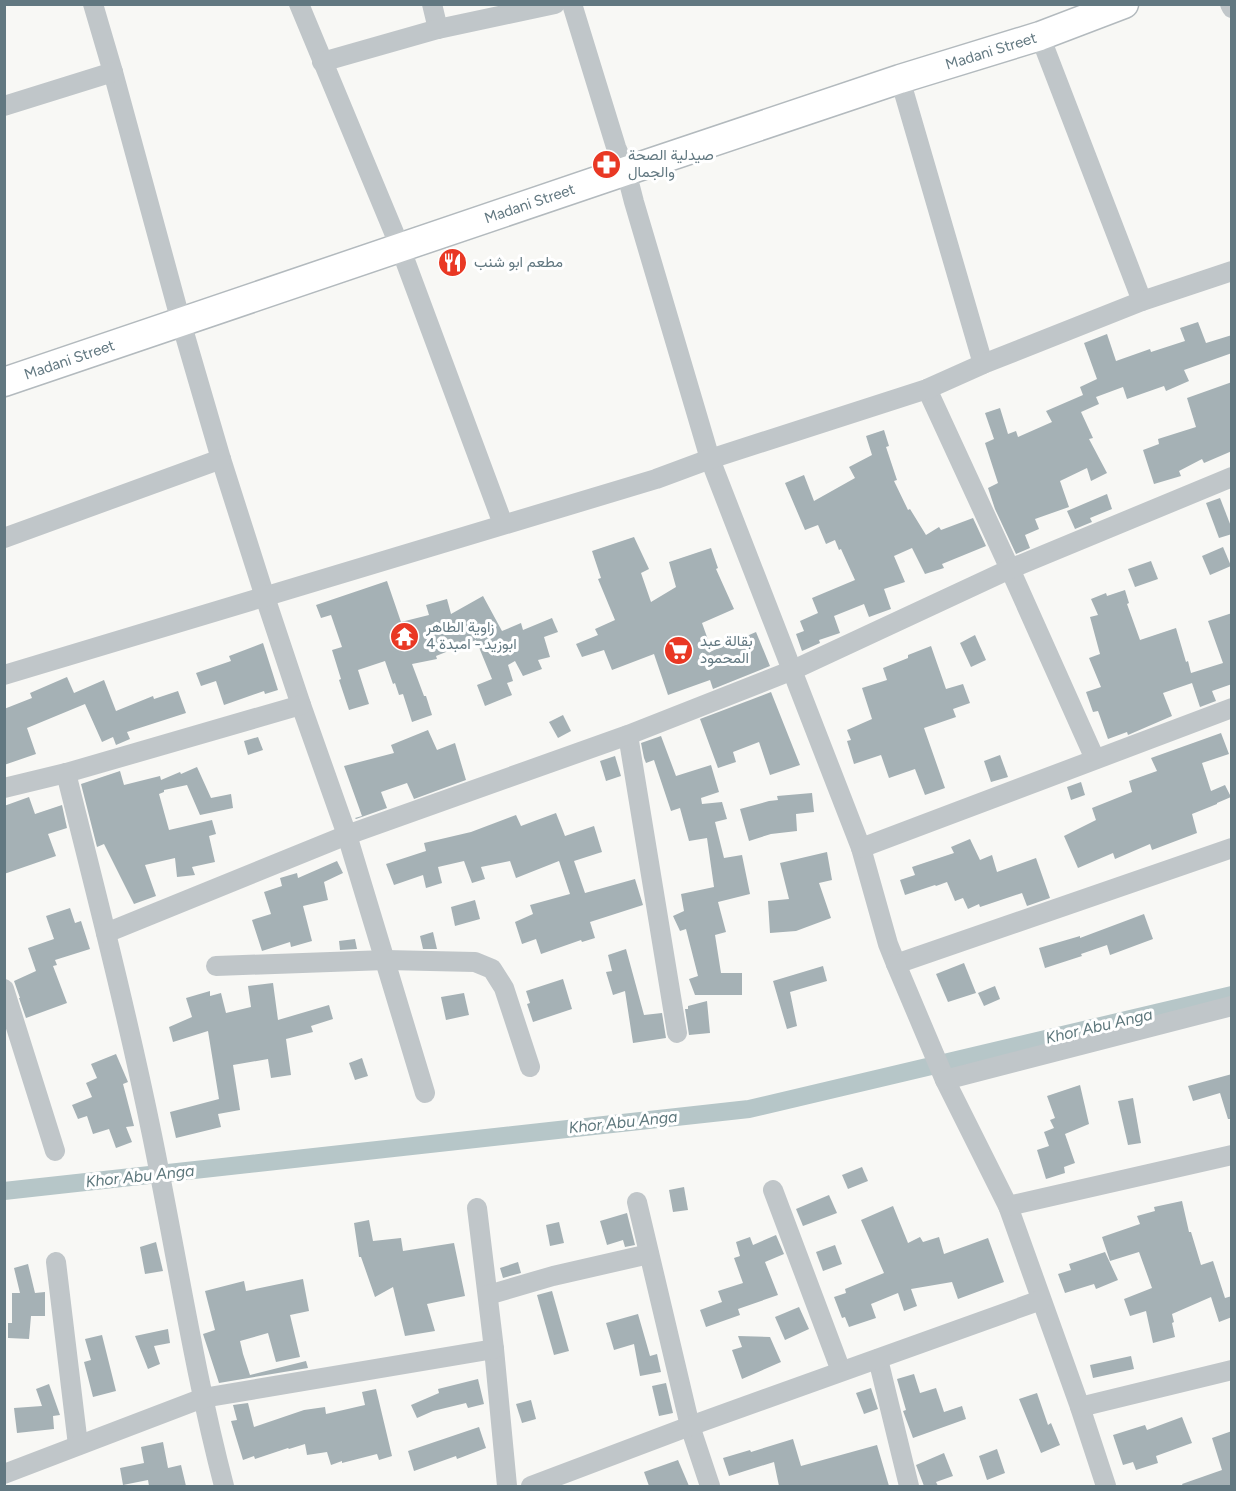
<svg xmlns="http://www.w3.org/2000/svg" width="1236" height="1491" font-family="Figtree,Vazirmatn,sans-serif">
<rect width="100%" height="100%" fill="#f8f8f5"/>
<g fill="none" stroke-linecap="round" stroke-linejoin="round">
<!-- canal -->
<polyline stroke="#b6c6c8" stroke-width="18" points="4,1191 749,1109 1232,995"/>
</g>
<!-- building -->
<g fill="#a5b1b5">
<polygon points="1198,322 1206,343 1232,335 1232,353 1184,370 1189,381 1166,391 1164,386 1127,399 1123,387 1096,397 1099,404 1081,412 1093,438 1089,439 1107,473 1091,481 1087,468 1060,481 1069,507 1035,519 1039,529 1025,535 1030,548 1016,554 995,509 988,488 998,483 985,443 994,439 985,413 1000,408 1008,434 1016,431 1018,437 1052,422 1046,411 1083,395 1080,387 1097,379 1084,343 1107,334 1116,361 1150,349 1151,352 1185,341 1180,328"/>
<polygon points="1232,382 1232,451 1204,463 1202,459 1179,471 1181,476 1154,484 1143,450 1159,444 1158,439 1196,427 1187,398"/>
<polygon points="884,430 889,446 886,447 897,480 894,481 908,510 910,509 926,535 939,527 941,530 973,518 986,546 942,564 944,568 925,574 912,548 894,556 905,582 884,589 891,609 869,617 864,604 834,616 840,633 819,640 820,643 802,651 796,634 804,631 800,621 818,613 812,598 855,580 841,549 839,550 835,540 826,544 818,525 805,530 785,483 804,475 814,501 855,478 849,467 872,455 866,436"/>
<polygon points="1107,494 1112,509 1090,518 1092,522 1075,529 1067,511"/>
<polygon points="1220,498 1232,529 1232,534 1219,538 1206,503"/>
<polygon points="634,537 649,569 641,573 651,602 676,587 669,562 711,548 718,568 716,569 734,609 702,623 712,651 756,632 770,666 713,689 710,680 668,695 654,654 612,670 604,650 582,657 576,644 598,635 595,629 615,620 598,579 601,578 592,551"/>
<polygon points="1223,547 1231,566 1210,575 1202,556"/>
<polygon points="1151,561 1158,579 1135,587 1128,569"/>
<polygon points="387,581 401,622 429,615 426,605 447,599 451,614 483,596 502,631 521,623 523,630 552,618 558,632 544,637 550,657 538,660 542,669 523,676 515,661 508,665 513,681 507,683 512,695 485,706 477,685 492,679 476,640 436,656 437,659 412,664 424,696 426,696 432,715 412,722 403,694 399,695 395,683 393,684 385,661 358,670 369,704 349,710 339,680 341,679 332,650 342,647 331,615 321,618 316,605"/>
<polygon points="1125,590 1129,603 1127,604 1140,640 1176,628 1186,662 1188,661 1191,673 1223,663 1208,621 1232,613 1232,684 1212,691 1216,701 1200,707 1192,683 1163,693 1172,716 1128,735 1127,732 1108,739 1098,711 1093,712 1086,692 1101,687 1089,658 1100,654 1090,617 1098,615 1091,599 1106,593 1107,596"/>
<polygon points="975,635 986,660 971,667 960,643"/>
<polygon points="263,643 278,690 265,694 264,691 224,705 216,681 201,686 196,673 231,661 229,656"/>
<polygon points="931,646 946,689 963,684 970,703 953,709 956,717 924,728 945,788 925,795 915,769 889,778 881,755 854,764 847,741 851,740 847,730 872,719 862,688 887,680 883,668 908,658 908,655"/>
<polygon points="67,677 74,693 104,680 116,711 153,696 154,699 178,691 186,713 127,732 130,739 116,745 113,737 102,742 85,704 27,728 36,754 4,765 4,709 32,698 30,693"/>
<polygon points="771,692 800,765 770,775 759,742 733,752 736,762 718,768 700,719"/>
<polygon points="563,715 571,731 558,738 549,722"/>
<polygon points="428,730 437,750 455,743 466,780 414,799 407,783 381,792 387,808 356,819 355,818 362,816 344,766 394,753 391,745"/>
<polygon points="1221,733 1229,754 1202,763 1211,791 1225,785 1231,797 1217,803 1217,804 1192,814 1197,833 1152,850 1150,844 1115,859 1113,853 1078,868 1064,836 1096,820 1092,808 1132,792 1129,781 1157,771 1151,758"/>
<polygon points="661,736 676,776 711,765 719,792 701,798 702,804 722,802 727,819 715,822 724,858 742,855 750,894 718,902 726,932 715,935 721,973 742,973 742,995 695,995 689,979 698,976 686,929 680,931 673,916 684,911 681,894 714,887 707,838 689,841 680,808 671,811 654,760 646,763 644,758 641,743"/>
<polygon points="258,737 263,750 248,755 244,741"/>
<polygon points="1000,755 1008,777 991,782 984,761"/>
<polygon points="615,756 621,776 606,781 600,761"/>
<polygon points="197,767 211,798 231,794 233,808 200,815 187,785 164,790 164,792 159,794 169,830 212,820 216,834 209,836 215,862 192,867 195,875 177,877 175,858 145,865 156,896 134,904 104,844 97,847 81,784 120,771 124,785 160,776 161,780 180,772 181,774"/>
<polygon points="1081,782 1085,795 1071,800 1067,787"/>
<polygon points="812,793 814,812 796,814 797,831 771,834 749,841 740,809 769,801 778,800 777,796"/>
<polygon points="29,797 35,814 62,805 67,828 48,834 56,856 4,874 4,806"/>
<polygon points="556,813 565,836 594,826 602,852 574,861 585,893 635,879 643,905 590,922 595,938 582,942 581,940 541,954 536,939 522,944 515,922 533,914 530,905 570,894 559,861 516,878 510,861 481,867 485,879 472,883 464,861 438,867 442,883 426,888 423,875 394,885 386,864 426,851 424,843 471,832 516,815 521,826"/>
<polygon points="970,839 980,860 992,855 997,872 1036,858 1050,898 1027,906 1022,893 980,907 979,904 968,909 963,898 955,901 947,882 936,886 935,885 905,895 900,880 915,875 912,867 954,853 951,847"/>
<polygon points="827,852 832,880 819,883 831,918 796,931 770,933 768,901 789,899 780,863"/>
<polygon points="337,861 343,873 324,882 328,900 303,906 312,941 291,947 290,942 262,951 252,920 271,914 264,892 282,886 280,878 297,873 298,878"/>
<polygon points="475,900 480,919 455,926 451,907"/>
<polygon points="70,908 75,923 81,921 90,949 55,960 57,965 53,966 67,1003 26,1018 19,998 20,998 14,981 36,971 28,948 54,939 46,916"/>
<polygon points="1144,914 1153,939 1110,955 1107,945 1081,954 1082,956 1045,968 1039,948 1080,936 1080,938"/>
<polygon points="433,932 437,949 423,949 420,936"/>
<polygon points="355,939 357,949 340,950 339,941"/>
<polygon points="626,949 644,1015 662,1013 666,1038 633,1043 625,991 613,995 606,972 612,971 608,955"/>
<polygon points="964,963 976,993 948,1002 936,974"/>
<polygon points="823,966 827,981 790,992 797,1026 787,1029 773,981"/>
<polygon points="563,979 572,1009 533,1022 527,1004 530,1003 526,991"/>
<polygon points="273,983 278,1020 329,1005 333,1019 311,1026 313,1032 286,1039 291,1075 271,1078 268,1059 233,1065 240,1110 218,1114 221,1127 176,1138 170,1112 219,1099 208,1031 173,1042 169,1027 192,1017 186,998 210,991 210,996 221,993 226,1013 251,1007 248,986"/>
<polygon points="995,986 1000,999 984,1006 978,993"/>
<polygon points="464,993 469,1015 446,1020 441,997"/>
<polygon points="707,1001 710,1033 689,1035 685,1009 688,1009 688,1006"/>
<polygon points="116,1054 128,1082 123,1084 134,1126 126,1127 132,1142 116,1148 109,1129 93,1134 87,1116 78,1119 72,1105 92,1097 86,1083 97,1078 91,1064"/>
<polygon points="362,1058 368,1076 355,1080 349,1063"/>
<polygon points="1232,1074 1232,1119 1228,1119 1220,1093 1193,1101 1188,1086"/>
<polygon points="1080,1085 1089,1124 1065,1134 1075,1163 1064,1167 1065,1173 1046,1179 1037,1150 1049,1146 1044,1132 1054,1128 1050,1120 1055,1118 1047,1096"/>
<polygon points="1133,1098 1141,1143 1128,1145 1118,1101"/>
<polygon points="862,1167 868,1181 848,1189 842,1175"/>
<polygon points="684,1187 688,1210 673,1212 669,1190"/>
<polygon points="829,1195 837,1213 803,1226 796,1209"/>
<polygon points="1182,1201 1189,1232 1191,1232 1201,1265 1213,1261 1225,1298 1232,1296 1232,1317 1219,1322 1211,1297 1172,1314 1174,1322 1172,1323 1175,1337 1153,1343 1146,1311 1130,1316 1124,1299 1152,1288 1139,1252 1110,1261 1102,1237 1140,1224 1137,1216 1155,1211 1154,1207"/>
<polygon points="893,1206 908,1243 920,1237 923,1242 939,1237 944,1254 988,1238 1004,1282 958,1299 952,1282 911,1289 917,1306 904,1311 898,1293 871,1304 876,1318 849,1327 845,1317 842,1318 834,1297 846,1293 845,1289 884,1273 861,1220"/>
<polygon points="627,1213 635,1245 625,1247 623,1240 607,1245 600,1221"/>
<polygon points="369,1220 373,1241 401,1238 403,1251 454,1243 465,1296 427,1304 435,1331 405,1336 393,1287 375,1297 361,1257 359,1257 354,1223"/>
<polygon points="559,1222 564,1243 550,1246 546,1225"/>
<polygon points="776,1235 784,1254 765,1262 778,1295 738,1309 740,1315 706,1327 700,1310 722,1302 718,1291 743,1283 734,1258 740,1256 736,1242 750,1237 753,1245"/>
<polygon points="156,1242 163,1271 145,1274 140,1247"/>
<polygon points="835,1245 842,1264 823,1271 816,1252"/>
<polygon points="1105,1252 1118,1280 1096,1289 1094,1284 1065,1293 1058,1274 1071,1270 1069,1264"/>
<polygon points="518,1262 521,1273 503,1278 500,1268"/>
<polygon points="28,1264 35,1293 45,1292 45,1316 31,1316 29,1339 8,1338 8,1323 12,1323 12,1293 20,1293 14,1268"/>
<polygon points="303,1279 309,1311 290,1315 300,1357 276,1362 268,1333 240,1341 243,1354 250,1375 306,1361 308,1368 219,1383 203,1334 215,1330 205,1291 244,1281 246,1291"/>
<polygon points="552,1291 569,1351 554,1355 537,1295"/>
<polygon points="799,1307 809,1329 785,1340 775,1317"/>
<polygon points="638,1314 650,1356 657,1354 661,1372 640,1376 634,1344 614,1350 606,1323"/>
<polygon points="168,1329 170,1343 154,1346 160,1364 148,1369 135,1336"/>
<polygon points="102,1335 116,1391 93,1397 84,1362 91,1360 85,1339"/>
<polygon points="738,1336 770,1337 781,1362 742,1379 732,1350 742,1347"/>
<polygon points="1131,1356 1134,1369 1093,1378 1090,1365"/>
<polygon points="914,1374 920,1393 936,1388 944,1412 962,1406 966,1419 913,1438 903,1411 906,1410 897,1379"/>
<polygon points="478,1379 484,1404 468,1408 466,1403 433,1411 417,1418 411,1405 439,1393 438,1389"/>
<polygon points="666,1383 673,1413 659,1416 652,1386"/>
<polygon points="49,1384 60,1415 53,1416 54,1429 17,1433 14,1408 42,1406 36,1389"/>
<polygon points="871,1388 878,1409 864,1414 856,1393"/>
<polygon points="376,1389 392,1456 379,1460 377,1454 342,1463 342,1461 331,1465 327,1452 307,1455 305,1444 289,1449 288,1448 255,1459 254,1456 243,1460 231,1421 237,1420 233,1405 248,1403 254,1427 304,1410 325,1407 326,1414 365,1405 362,1392"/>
<polygon points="1037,1393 1048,1425 1051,1423 1060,1445 1041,1453 1019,1399"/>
<polygon points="531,1400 536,1419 522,1423 516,1404"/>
<polygon points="1182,1417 1192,1443 1156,1456 1158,1463 1136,1470 1133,1462 1123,1465 1113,1435 1145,1425 1147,1430"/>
<polygon points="479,1427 486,1448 457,1459 456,1456 414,1471 408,1451"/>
<polygon points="1232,1431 1232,1486 1183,1486 1182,1484 1222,1470 1212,1438"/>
<polygon points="793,1439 801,1466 877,1445 889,1486 779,1486 774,1462 729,1476 723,1458 750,1450 751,1452"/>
<polygon points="163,1442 168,1468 181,1465 186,1486 149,1486 148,1480 123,1485 120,1468 144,1463 141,1447"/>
<polygon points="997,1449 1005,1473 987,1480 979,1456"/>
<polygon points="944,1453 953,1476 936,1482 938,1486 924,1486 916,1465"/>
<polygon points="678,1460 689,1486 649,1486 644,1472"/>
</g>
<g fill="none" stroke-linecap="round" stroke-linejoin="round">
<defs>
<g id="secondary">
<path id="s1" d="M4 382 626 171 900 79 1040 36 1124 4"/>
</g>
</defs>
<!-- secondary casing -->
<use href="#secondary" stroke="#b3babe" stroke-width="31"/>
<!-- street -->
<g stroke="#c0c6c9" stroke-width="20">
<polyline points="93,4 113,72 181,322 221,459 265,597 301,705 347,835 425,1093"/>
<polyline points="299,4 400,247 503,524"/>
<polyline points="432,4 438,29"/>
<polyline points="572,4 616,147 626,171 634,202 710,459 861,848 888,944 896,964 1232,848"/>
<polyline points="1230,4 1232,8"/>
<polyline points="1040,36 1142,301"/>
<polyline points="322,62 438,29 555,4"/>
<polyline points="900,79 983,364"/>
<polyline points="4,106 113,72"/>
<polyline points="927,389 1010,569 1095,759"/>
<polyline points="4,538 221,459"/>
<polyline points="4,675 656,479 710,459 927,389 983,364 1142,301 1232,271"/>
<polyline points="628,735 677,1033"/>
<path d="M66 773C96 893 127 1013 152 1135 176 1252 194 1371 224 1486"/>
<polyline points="4,788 66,773 301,705"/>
<polyline points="861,848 1232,708"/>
<polyline points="106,933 347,835 628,735 793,670 1010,569 1232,477"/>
<polyline points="896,964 945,1080 1008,1206 1080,1407 1106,1486"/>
<polyline points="216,966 386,960 475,962 492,969 504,988 530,1067"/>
<polyline points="4,989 55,1151"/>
<polyline points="945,1080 1232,1006"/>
<polyline points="773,1190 841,1371"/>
<polyline points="637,1202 690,1426 710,1486"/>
<polyline points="1008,1206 1232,1155"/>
<polyline points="477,1208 494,1349 507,1486"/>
<polyline points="56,1262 78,1445"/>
<polyline points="488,1295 553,1276 649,1254"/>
<polyline points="878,1359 909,1486"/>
<polyline points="1080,1407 1232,1370"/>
<polyline points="4,1474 203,1398 494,1349"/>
<polyline points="531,1486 690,1426 1041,1300"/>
</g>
<!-- secondary -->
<use href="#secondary" stroke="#fff" stroke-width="28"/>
</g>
<!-- icons -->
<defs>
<symbol id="pharmacy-disc" viewBox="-11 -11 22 22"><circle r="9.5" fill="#e93824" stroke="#fff"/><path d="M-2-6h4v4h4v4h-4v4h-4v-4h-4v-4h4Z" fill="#fff"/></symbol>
<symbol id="restaurant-disc" viewBox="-11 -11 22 22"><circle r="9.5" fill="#e93824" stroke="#fff"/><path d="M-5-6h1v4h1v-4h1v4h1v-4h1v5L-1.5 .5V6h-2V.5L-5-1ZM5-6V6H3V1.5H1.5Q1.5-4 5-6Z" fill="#fff"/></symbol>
<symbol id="temple-disc" viewBox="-11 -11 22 22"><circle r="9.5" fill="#e93824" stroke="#fff"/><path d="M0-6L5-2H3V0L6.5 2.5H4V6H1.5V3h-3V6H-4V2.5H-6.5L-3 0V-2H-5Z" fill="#fff"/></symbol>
<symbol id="supermarket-disc" viewBox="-11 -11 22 22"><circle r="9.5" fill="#e93824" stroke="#fff"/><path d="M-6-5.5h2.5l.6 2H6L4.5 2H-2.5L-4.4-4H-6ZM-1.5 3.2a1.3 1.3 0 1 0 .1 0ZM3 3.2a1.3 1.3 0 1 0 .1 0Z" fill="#fff"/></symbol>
</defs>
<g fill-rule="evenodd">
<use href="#pharmacy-disc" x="590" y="148" width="33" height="33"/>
<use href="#restaurant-disc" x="436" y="246" width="33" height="33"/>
<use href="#temple-disc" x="388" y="620" width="33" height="33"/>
<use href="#supermarket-disc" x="662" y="634" width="33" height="33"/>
</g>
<g text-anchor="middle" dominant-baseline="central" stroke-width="6" stroke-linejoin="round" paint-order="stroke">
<!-- street labels -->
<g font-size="15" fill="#627881" stroke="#fff">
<text stroke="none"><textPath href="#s1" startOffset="1041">Madani Street</textPath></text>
<text stroke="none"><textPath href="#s1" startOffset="555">Madani Street</textPath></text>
<text stroke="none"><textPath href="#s1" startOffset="69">Madani Street</textPath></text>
</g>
<!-- poi labels -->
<g font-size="15" fill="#627881" stroke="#fff" text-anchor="start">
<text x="628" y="155">صيدلية الصحة<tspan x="628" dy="17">والجمال</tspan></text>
<text x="474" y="262">مطعم ابو شنب</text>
<text x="426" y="627">زاوية الطاهر<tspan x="426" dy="17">ابوزيد - امبدة 4</tspan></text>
<text x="700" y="641">بقالة عبد<tspan x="700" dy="17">المحمود</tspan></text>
</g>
<!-- water labels -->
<g font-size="16" font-style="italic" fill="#5d777c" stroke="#fff">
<text transform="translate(1099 1026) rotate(-13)">Khor Abu Anga</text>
<text transform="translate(623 1122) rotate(-6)">Khor Abu Anga</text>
<text transform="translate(140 1176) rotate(-6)">Khor Abu Anga</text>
</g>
</g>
<!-- border -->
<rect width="1236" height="1491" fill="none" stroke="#627881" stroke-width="12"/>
</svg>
